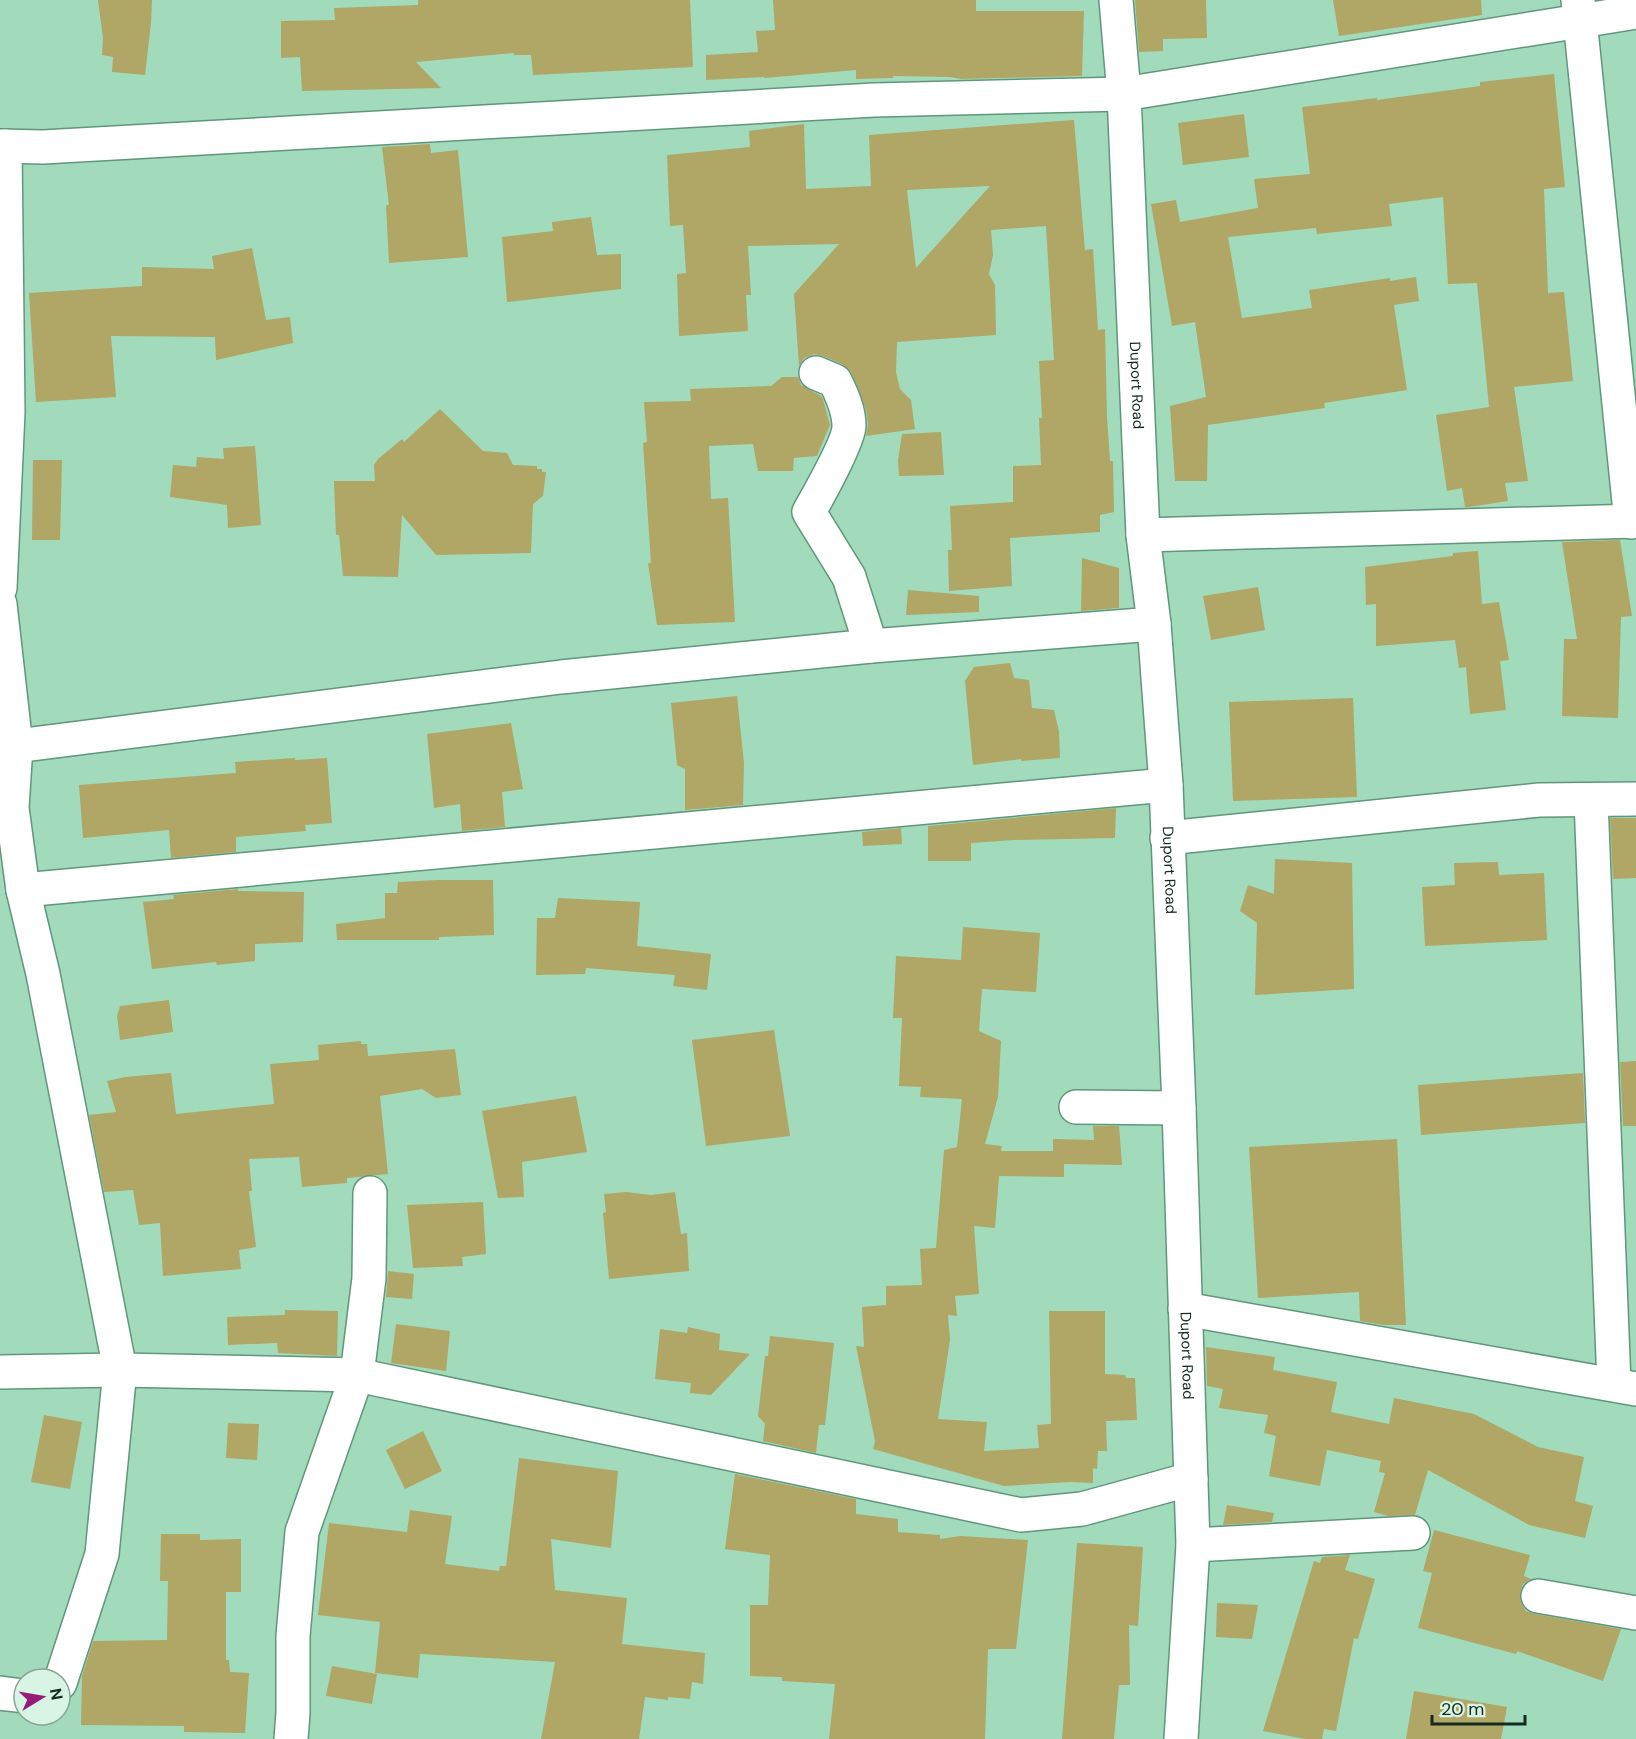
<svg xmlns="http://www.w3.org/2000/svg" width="1636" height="1739" font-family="'DM Sans',sans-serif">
<rect width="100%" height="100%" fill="#a1dbbb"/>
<!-- building -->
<g fill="#b0a665" fill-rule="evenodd">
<polygon points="98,0 152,0 151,23 145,75 112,72 113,57 102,55 103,38"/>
<polygon points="418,0 690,0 693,67 533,75 531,55 514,55 514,53 416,62 441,88 302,91 300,57 281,58 281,21 335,20 334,8 418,5"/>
<polygon points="773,0 976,0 976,11 1084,11 1082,76 961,79 950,77 893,76 893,78 856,79 856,70 765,78 764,77 706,80 706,55 758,52 756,31 775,30"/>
<polygon points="1135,0 1206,0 1207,38 1163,39 1163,51 1139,52"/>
<polygon points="1333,0 1481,0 1482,15 1339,36"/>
<polygon points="1554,74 1565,187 1544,189 1548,293 1564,292 1573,381 1514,387 1528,481 1505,483 1508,501 1469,507 1465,507 1462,488 1447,491 1436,415 1489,407 1477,283 1448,284 1443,197 1389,204 1392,226 1317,234 1316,228 1228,237 1242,318 1312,308 1309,290 1390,278 1390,281 1416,277 1419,301 1394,305 1407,390 1324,403 1325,408 1208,425 1207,481 1175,481 1170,406 1206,397 1195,322 1172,326 1151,204 1176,200 1180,222 1258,208 1254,179 1310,174 1302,107 1377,98 1377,100 1480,86 1480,82"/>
<polygon points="1244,114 1249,157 1183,165 1178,123"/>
<path d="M1074 120 1085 250 1093 249 1098 330 1105 329 1107 417 1110 461H1113L1114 512 1100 515V532L1010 538 1012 586 949 591 948 550H952L950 506 1013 502V466L1041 465 1039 418H1042L1039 361 1054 360 1046 226 991 230 993 255 989 274 995 285 996 335 897 342 896 372 900 389 911 400 915 429 866 436 868 425 866 410 851 372 842 364 823 356 814 354 804 358 799 366 794 294 839 244 748 246 751 295H746L748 331 679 336 677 274 686 273 683 225 670 226 667 155 750 147 749 131 804 124 806 189 871 186 869 135ZM990 186 916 268 907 190Z"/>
<polygon points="430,144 431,153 458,150 468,257 389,263 386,205 389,205 382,147"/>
<polygon points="591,217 597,255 621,254 621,289 507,302 502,237 553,231 552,222"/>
<polygon points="252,248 266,320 290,317 293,343 216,360 215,337 111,336 116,397 36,402 29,293 142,286 142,267 214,269 212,256"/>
<polygon points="782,377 798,377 801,385 821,396 823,399 830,425 817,456 794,458 793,471 758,471 753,444 709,446 711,499 728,498 735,622 657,625 648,563 651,563 643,443 647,442 644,402 691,401 690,389 771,386"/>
<polygon points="440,409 483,451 507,453 513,465 537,466 537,469 542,469 542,472 546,472 543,496 533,504 531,553 436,555 402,515 398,577 343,576 339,535 336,535 334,481 375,481 374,465 378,459 402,439 404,442"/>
<polygon points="941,432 944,475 899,476 898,460 902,434"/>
<polygon points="255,446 261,525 228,528 227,505 170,497 173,465 196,467 197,457 224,459 223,448"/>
<polygon points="33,460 62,460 60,540 32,540"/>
<polygon points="1620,540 1632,616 1621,617 1618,718 1562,716 1564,639 1577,639 1562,542"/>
<polygon points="1478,551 1482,604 1499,602 1509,660 1500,661 1506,710 1470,714 1466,667 1459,668 1455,640 1376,646 1376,604 1366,605 1365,567 1453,556 1453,553"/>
<polygon points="1082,558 1119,568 1119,608 1081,611"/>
<polygon points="1258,587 1265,630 1211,640 1203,596"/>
<polygon points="908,590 979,596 979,612 906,615"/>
<polygon points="1010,663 1014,678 1029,680 1032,708 1054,710 1059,732 1060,758 1021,761 1021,759 973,765 965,681 974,667"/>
<polygon points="737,696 744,763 743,805 685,810 685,769 677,765 671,703"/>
<polygon points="1353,698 1357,797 1233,801 1229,702"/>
<polygon points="511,723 523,789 502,792 505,827 462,831 460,804 434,808 427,734"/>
<polygon points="295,758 295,760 327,758 332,823 305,825 306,831 236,837 236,852 171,858 169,830 83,838 79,785 236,773 235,762"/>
<polygon points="1116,808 1115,838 1014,840 971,843 971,861 928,861 928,826"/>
<polygon points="1610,818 1636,818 1636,878 1613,879"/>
<polygon points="901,828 902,844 863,846 862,832"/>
<polygon points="1275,859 1352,863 1354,989 1255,995 1257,923 1240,911 1248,885 1274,894"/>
<polygon points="1498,862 1499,875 1544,873 1547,940 1425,946 1422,887 1455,885 1454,863"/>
<polygon points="438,880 493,880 494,935 439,937 439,940 337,940 336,924 385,918 385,893 397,893 398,882"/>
<polygon points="238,889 238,891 304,892 303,942 255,944 255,961 217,965 216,962 152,969 143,902 174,899 173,895"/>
<polygon points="558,898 640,902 637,946 711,954 707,990 673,986 675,975 586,968 585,974 536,975 537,918 555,918"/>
<polygon points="963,927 1040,933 1036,992 982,989 979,1031 1001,1041 998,1097 985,1144 1002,1146 1001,1151 1053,1151 1053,1139 1094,1140 1093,1126 1119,1126 1122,1165 1064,1164 1064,1177 999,1176 995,1228 974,1226 979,1294 955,1296 957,1316 948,1315 950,1340 938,1419 987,1422 984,1451 1039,1448 1037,1425 1051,1424 1049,1311 1105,1311 1105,1374 1125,1375 1126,1378 1135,1378 1137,1420 1106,1421 1107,1451 1098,1451 1097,1469 1093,1468 1093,1483 1070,1482 1004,1486 873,1449 875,1441 856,1346 864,1347 862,1307 886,1305 886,1286 922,1285 920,1249 936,1248 944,1150 957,1147 962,1099 920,1097 921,1087 899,1086 902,1018 893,1018 896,956 961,960"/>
<polygon points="169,1000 173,1032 120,1040 117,1016 120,1006"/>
<polygon points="774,1030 790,1136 706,1146 692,1040"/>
<polygon points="361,1041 361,1044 367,1044 368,1056 455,1049 461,1095 436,1098 422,1089 380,1096 388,1174 347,1178 347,1183 302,1187 299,1157 249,1159 252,1191 249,1191 256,1247 239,1250 241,1269 163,1276 160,1223 139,1225 133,1190 104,1192 89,1115 116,1112 107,1081 125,1077 171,1073 176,1114 274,1104 270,1064 319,1060 318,1045"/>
<polygon points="1636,1061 1636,1126 1623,1126 1620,1062"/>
<polygon points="1583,1073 1585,1123 1421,1135 1418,1085"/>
<polygon points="576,1096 587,1152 522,1162 524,1197 498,1198 482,1111"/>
<polygon points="1397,1139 1406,1325 1384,1325 1360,1321 1359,1292 1258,1298 1249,1147"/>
<polygon points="626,1192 651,1195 675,1192 681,1234 687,1233 689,1271 609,1279 603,1213 606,1212 604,1194"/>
<polygon points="483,1202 486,1254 462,1257 463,1266 413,1268 407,1205"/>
<polygon points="388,1271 414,1274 412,1299 386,1297"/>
<polygon points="285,1310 338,1311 337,1356 278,1353 277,1343 228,1345 227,1317 285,1315"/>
<polygon points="396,1324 450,1331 446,1371 391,1363"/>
<polygon points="688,1327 720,1334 719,1350 750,1354 711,1395 690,1393 691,1383 655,1379 660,1329 687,1333"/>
<polygon points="770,1336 834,1343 825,1425 819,1425 816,1453 763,1441 765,1424 758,1416 765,1356 768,1356"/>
<polygon points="1206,1347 1275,1357 1273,1370 1337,1382 1331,1412 1389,1424 1394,1398 1474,1414 1538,1447 1584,1457 1575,1501 1593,1506 1585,1538 1529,1525 1428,1470 1415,1515 1388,1516 1374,1512 1385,1473 1379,1472 1381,1461 1327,1450 1320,1486 1269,1476 1276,1436 1264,1433 1268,1415 1219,1408 1223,1389 1207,1386"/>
<polygon points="44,1415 82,1422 70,1489 31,1482"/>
<polygon points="228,1423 259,1424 257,1460 226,1458"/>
<polygon points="423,1431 442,1471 405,1489 386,1450"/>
<polygon points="519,1458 618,1471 611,1548 551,1539 555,1590 627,1598 622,1644 705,1653 703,1684 692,1682 690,1699 668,1697 668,1700 645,1697 639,1739 541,1739 555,1662 420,1654 418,1678 375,1673 380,1622 318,1615 329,1523 407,1532 410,1510 452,1516 445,1564 499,1571 500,1566 506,1566"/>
<polygon points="735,1474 856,1499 856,1514 898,1519 898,1532 940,1535 940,1539 960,1536 1028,1540 1016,1649 988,1649 985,1739 829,1739 835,1684 782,1681 782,1677 750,1676 750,1605 768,1605 770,1555 725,1549"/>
<polygon points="1227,1505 1274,1513 1272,1522 1223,1525"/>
<polygon points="1434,1530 1530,1555 1524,1576 1531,1579 1523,1584 1520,1593 1521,1603 1526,1611 1535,1614 1621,1629 1603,1681 1517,1651 1516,1654 1418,1628 1432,1573 1423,1571"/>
<polygon points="161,1534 200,1534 200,1540 241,1539 241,1592 226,1592 226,1660 229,1660 230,1672 249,1673 245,1733 184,1732 184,1726 81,1725 82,1676 93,1641 167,1640 168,1581 160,1581"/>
<polygon points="1077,1543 1143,1547 1138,1626 1129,1625 1130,1685 1119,1685 1114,1739 1062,1739"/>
<polygon points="1350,1555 1345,1570 1375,1579 1358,1639 1354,1638 1336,1731 1324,1729 1322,1739 1305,1739 1263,1731 1314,1561 1320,1563 1322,1557"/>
<polygon points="1217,1603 1258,1605 1252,1639 1216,1637"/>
<polygon points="332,1666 377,1674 372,1704 326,1696"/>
<polygon points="1414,1691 1507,1707 1501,1739 1406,1739"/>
</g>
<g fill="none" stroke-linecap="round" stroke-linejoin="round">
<defs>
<g id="minor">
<path id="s1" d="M1116 0 1124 94 1143 535 1154 624 1166 785 1179 1108 1193 1545 1181 1739"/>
<polyline points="1578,0 1631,522"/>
<polyline points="0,146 43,147 874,100 1124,94 1636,12"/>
<path d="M816 373 835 381C842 395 849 410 849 426 849 441 818 496 809 512L849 577 871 646"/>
<polyline points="1143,535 1636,521"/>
<polyline points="0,588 8,412 5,146"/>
<polyline points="0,604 16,746 12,808 23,890 43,974 120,1370 102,1554 60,1683"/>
<polyline points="16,746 561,677 871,646 1154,624"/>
<polyline points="1591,800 1614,1384"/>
<polyline points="1167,838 1539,800 1636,799"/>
<polyline points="23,890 1166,785"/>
<polyline points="1076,1107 1179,1108"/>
<polyline points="1185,1309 1636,1389"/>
<polyline points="0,1372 120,1370 357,1375 1021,1515 1082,1509 1191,1479"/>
<polyline points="1193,1545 1413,1533"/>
<polyline points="1538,1596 1636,1613"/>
<polyline points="0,1693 24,1696"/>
<polyline points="291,1739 293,1713 293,1636 302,1532 357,1375 369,1278 370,1193"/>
</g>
</defs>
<!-- minor casing -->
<use href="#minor" stroke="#5f977a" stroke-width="36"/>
<!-- minor -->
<use href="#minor" stroke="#fff" stroke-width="33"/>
</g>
<g text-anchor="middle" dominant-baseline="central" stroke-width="5" stroke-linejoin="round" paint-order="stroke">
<!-- street labels -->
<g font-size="15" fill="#132a1e" stroke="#d8f4e4">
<text stroke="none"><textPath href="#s1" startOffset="386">Duport Road</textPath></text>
<text stroke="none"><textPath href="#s1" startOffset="872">Duport Road</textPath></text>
<text stroke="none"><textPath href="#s1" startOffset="1358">Duport Road</textPath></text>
</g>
</g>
<!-- north arrow -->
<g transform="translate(42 1697) rotate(79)"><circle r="28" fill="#d8f4e4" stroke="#89a395" stroke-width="1.5"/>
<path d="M0-4.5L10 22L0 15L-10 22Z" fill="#951c77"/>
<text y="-9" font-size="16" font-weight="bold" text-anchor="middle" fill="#132a1e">N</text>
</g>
<!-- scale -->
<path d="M1432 1715v9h93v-9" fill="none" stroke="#132a1e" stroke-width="3"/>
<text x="1441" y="1715" font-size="18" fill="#132a1e" stroke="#d8f4e4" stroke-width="4.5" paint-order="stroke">20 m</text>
</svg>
